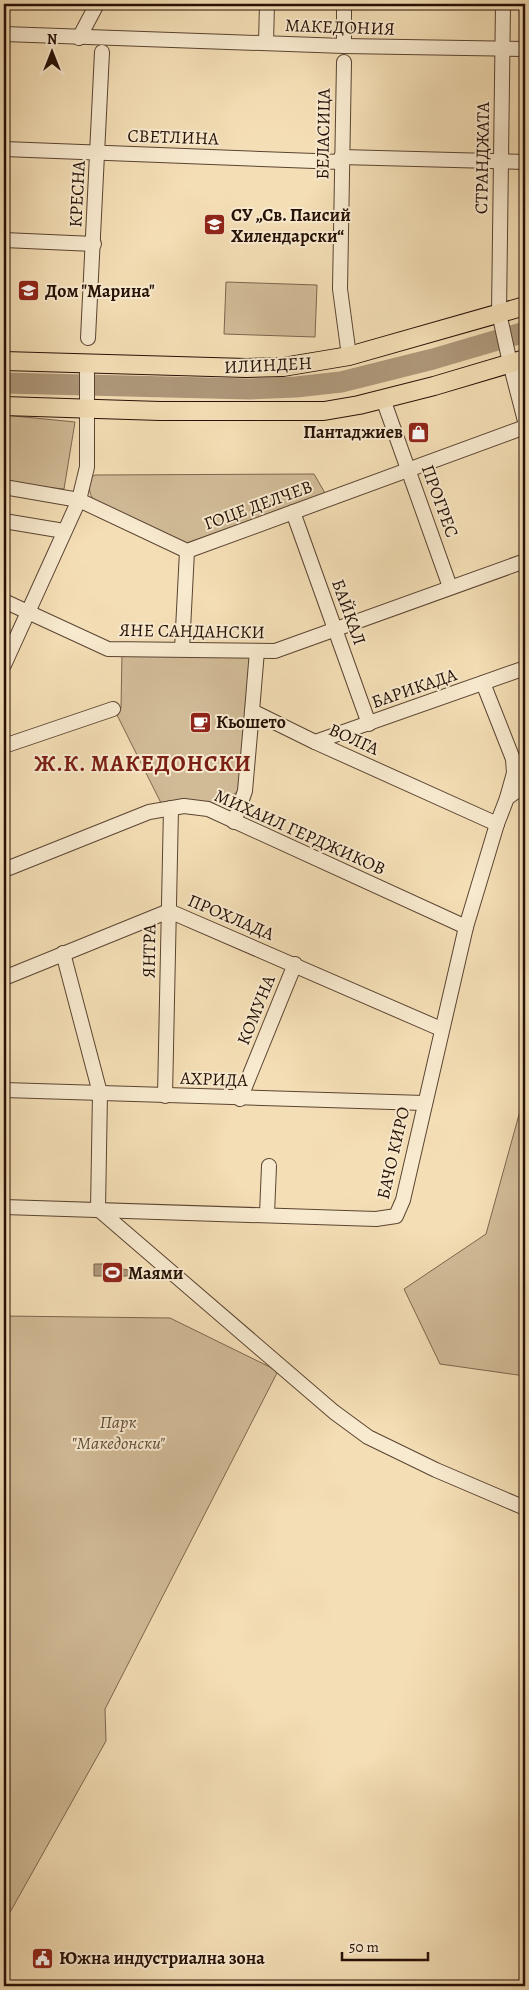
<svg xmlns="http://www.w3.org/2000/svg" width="529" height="1990" font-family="Alegreya,serif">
<rect width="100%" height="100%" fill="#f4deb5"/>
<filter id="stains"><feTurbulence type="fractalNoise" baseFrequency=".004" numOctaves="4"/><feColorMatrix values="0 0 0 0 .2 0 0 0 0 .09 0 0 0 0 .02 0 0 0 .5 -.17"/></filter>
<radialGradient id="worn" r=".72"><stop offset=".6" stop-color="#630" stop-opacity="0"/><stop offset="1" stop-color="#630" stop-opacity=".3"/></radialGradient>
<!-- green -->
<g fill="#d1bb97" stroke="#7c664e">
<polygon points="226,282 317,285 315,337 224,334"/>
<polygon points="4,415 75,422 64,489 4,483"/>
<path d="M314 474 325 493 187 543 95 501C88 494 89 487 91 477L95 475Z"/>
<path d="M122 652 255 654 241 789C216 810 192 805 162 805L115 711 121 708Z"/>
<polygon points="525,1093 525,1376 440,1364 404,1289 486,1234"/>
<polygon points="4,1316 170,1318 278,1371 105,1709 106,1741 4,1923"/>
</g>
<!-- water -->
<polygon fill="#ae987a" stroke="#78624c" points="94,1264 121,1264 121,1269 131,1270 131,1276 94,1276"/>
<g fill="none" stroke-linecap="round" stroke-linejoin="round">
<!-- river -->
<polyline stroke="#ae987a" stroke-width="21" points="4,383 250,389 296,387 341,382 433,359 525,332"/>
<defs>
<g id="minor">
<polyline points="503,4 499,313 510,363 525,421"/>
<polyline points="4,34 344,46 525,49"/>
<polyline points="79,38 97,4"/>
<polyline points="266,43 267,4"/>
<polyline points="344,46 344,4"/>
<polyline points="344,62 340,289 349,356"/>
<polyline points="4,149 341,162"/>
<polyline points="341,157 525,162"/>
<polyline points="4,240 94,244"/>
<polyline points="88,338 102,52"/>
<polyline points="383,399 450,587"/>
<polyline points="4,487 79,500 187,551 525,427"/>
<polyline points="293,512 369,724"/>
<polyline points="4,521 64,531"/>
<polyline points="4,601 108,649 275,651 525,561"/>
<polyline points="182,649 187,551"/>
<polyline points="257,651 252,711 315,742 497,824"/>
<polyline points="4,665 79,500 87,467 87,364"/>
<polyline points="483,683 513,759 514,773 507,798"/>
<polyline points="315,742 525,668"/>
<polyline points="4,746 113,709"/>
<polyline points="234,822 245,791 252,711"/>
<polyline points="4,870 149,812 184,806 208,809 466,927"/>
<polyline points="63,953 100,1093 98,1209 334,1412 368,1437 436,1470 525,1508"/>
<polyline points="4,978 169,911 441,1029"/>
<polyline points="4,1090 424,1103"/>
<polyline points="165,1096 171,808"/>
<polyline points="240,1099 295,964"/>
<polyline points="4,1207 376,1219 396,1216 403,1200 466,927 497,824 507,798 525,785"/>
<polyline points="267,1214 269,1166"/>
</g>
<g id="major">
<polyline points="4,361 246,368 283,367 349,356 525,306"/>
<polyline points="4,406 160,411 324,411 359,405 434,386 525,359"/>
</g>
</defs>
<!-- minor casing -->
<use href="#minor" stroke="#5a4432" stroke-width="16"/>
<!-- major casing -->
<use href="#major" stroke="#261006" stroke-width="20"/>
<!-- minor -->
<use href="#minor" stroke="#f8eacf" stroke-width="14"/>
<!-- major -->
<use href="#major" stroke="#f4deb5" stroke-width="18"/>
</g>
<!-- icons -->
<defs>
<symbol id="school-square" viewBox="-11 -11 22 22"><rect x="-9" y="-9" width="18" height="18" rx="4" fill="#8f2418" stroke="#f8eacf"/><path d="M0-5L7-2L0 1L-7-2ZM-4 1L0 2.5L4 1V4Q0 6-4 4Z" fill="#fff"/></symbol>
<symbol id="shop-square" viewBox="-11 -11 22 22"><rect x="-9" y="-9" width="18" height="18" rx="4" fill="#8f2418" stroke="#f8eacf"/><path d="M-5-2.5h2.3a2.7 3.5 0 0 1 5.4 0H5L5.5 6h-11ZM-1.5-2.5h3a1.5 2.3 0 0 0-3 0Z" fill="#fff"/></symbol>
<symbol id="cafe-square" viewBox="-11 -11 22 22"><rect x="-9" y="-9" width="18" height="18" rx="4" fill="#8f2418" stroke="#f8eacf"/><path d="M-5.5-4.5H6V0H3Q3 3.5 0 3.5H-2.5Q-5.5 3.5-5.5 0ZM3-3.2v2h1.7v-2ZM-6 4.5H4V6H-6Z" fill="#fff"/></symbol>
<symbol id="stadium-square" viewBox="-11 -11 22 22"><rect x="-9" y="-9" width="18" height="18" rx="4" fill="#8f2418" stroke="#f8eacf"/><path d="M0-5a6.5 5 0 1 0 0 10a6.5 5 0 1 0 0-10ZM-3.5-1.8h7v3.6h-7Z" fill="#fff"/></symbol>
<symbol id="civic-square" viewBox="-11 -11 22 22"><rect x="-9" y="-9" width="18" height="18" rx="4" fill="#8f2418" stroke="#f8eacf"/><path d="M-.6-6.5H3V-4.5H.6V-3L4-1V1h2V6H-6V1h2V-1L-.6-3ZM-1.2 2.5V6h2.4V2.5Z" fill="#fff"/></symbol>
</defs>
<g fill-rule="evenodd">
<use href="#school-square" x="202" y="212" width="25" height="25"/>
<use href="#school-square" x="16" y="278" width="25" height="25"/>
<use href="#shop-square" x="406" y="420" width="25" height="25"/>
<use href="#cafe-square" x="188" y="710" width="25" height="25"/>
<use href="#stadium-square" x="100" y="1260" width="25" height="25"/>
<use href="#civic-square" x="30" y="1946" width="25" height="25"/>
</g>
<g text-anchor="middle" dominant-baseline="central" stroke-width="4" stroke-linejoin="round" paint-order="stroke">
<!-- street labels -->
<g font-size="18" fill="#261006" stroke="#f8eacf">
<text transform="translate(340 27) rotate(2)">МАКЕДОНИЯ</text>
<text transform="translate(323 134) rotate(-89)">БЕЛАСИЦА</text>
<text transform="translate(173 137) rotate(2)">СВЕТЛИНА</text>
<text transform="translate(482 158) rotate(-89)">СТРАНДЖАТА</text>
<text transform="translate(77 194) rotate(-87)">КРЕСНА</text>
<text transform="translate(268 365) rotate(-3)">ИЛИНДЕН</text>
<text transform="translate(440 501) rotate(70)">ПРОГРЕС</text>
<text transform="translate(258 505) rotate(-20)">ГОЦЕ ДЕЛЧЕВ</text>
<text transform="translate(349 612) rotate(70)">БАЙКАЛ</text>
<text transform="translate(192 631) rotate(1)">ЯНЕ САНДАНСКИ</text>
<text transform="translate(414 688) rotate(-19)">БАРИКАДА</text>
<text transform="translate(354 739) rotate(24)">ВОЛГА</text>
<text transform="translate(300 832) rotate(24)">МИХАИЛ ГЕРДЖИКОВ</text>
<text transform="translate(231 917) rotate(23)">ПРОХЛАДА</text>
<text transform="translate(149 951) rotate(-89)">ЯНТРА</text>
<text transform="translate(256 1010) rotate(-68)">КОМУНА</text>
<text transform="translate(214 1079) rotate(2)">АХРИДА</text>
<text transform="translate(393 1153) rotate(-77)">БАЧО КИРО</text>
</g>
<!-- poi labels -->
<g font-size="18" font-weight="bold" fill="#261006" stroke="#f8eacf" text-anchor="start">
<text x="231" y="215">СУ „Св. Паисий<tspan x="231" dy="21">Хилендарски“</tspan></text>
<text x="45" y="291">Дом "Марина"</text>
<text x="403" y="432" text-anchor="end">Пантаджиев</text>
<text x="216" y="722">Кьошето</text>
<text x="128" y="1273">Маями</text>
<text x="59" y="1958">Южна индустриална зона</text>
</g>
<!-- park labels -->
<g font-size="18" font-style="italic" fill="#624c39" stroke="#f8eacf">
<text x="118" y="1422">Парк<tspan x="118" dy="21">"Македонски"</tspan></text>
</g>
<!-- district labels -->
<g font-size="22" font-weight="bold" letter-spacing="1" fill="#7a1f14" stroke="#f8eacf">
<text x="143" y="764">Ж.К. МАКЕДОНСКИ</text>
</g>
</g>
<!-- margin -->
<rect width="529" height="1990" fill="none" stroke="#f4deb5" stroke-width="20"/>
<rect x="5" y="5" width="519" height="1980" fill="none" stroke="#261006" stroke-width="2.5"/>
<rect x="10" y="10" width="509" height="1970" fill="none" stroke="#261006"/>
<!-- north arrow -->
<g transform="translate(52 52)" stroke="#f8eacf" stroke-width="4" paint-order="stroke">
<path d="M0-4L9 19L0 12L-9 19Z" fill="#261006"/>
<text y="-8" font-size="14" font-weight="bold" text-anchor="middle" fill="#261006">N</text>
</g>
<!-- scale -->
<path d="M342 1952v8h86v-8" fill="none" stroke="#261006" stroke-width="2.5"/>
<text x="349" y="1952" font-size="15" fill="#261006" stroke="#f8eacf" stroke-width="4" paint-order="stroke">50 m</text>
<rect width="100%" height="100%" filter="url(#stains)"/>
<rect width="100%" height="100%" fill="url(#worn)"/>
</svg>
